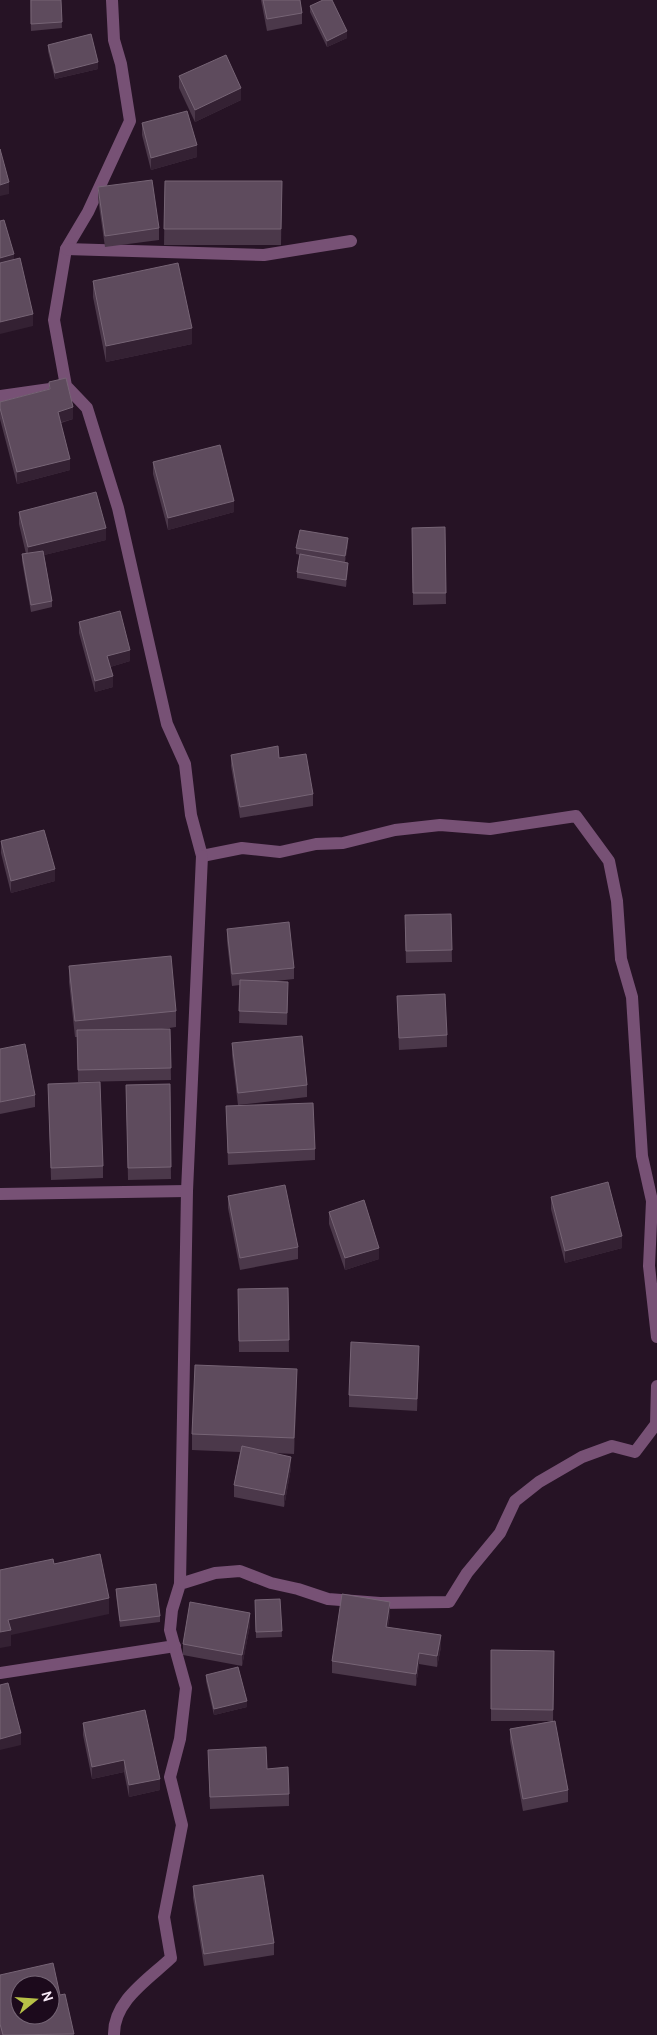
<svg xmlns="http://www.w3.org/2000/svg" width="657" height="2035" font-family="Cabin,sans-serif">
<rect width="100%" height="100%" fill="#261325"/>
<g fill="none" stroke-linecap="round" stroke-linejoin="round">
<!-- minor -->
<g stroke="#775175" stroke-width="12">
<polyline points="112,0 114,40 121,64 130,121 88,212 66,249 54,320 66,386 87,408 118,508 167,724 185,764 191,815 202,856 242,848 280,852 316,844 343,843 395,830 440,825 490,829 576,816 609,861 617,901 621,959 632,997 642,1156 652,1201 649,1266 657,1337"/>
<polyline points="66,249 264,255 351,241"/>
<polyline points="0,396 64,387"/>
<polyline points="0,1194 187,1191"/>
<polyline points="180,1584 187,1191 202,856"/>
<polyline points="0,1673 175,1646"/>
<path d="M114 2035C113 2001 149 1979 171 1958L164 1917 182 1825 170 1777 180 1739 186 1688 170 1630 172 1610 180 1584 215 1573 240 1571 271 1583 298 1589 328 1599 380 1603 449 1602 467 1573 500 1533 515 1501 539 1482 582 1457 612 1446 635 1452 656 1424 657 1386"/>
</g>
</g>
<!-- wall -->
<g fill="#4b384a">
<polygon points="30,0 61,0 62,28 31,31"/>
<polygon points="261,0 300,0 302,13 302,24 267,31"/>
<polygon points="310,6 347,38 327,47 310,12"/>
<polygon points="48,45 98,69 55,79 48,51"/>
<polygon points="179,76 241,100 195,122 179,88"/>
<polygon points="142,123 197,157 151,170 142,135"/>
<polygon points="165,181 282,181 281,245 164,245"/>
<polygon points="98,187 159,228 159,240 105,247 98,199"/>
<polygon points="93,281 192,344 106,362 93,297"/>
<polygon points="49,382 73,419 61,423 70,470 17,484 0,419 0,402 49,389"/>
<polygon points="153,462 234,512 168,530 153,474"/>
<polygon points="19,512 106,540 44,555 52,601 52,607 31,612 22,561 22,554 26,554 19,524"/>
<polygon points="445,527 446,604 413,605 412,528"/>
<polygon points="348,544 345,562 348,569 346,587 297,578 297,572 300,555 296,554 296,548"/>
<polygon points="79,622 130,661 110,667 113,687 95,692 79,633"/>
<polygon points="231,755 279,758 313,794 313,806 240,818 231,766"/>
<polygon points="1,841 55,881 11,893 1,853"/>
<polygon points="451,914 452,962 406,963 405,927"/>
<polygon points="227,929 294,968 294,979 276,981 288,993 287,1025 239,1023 240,985 232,986 227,941"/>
<polygon points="69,966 176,1011 176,1027 162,1029 170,1029 171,1080 78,1082 77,1037 75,1037 69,982"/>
<polygon points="397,996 447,1035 447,1047 399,1050"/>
<polygon points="232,1043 307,1085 307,1097 238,1105 232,1055"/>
<polygon points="0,1049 35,1095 35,1107 0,1114"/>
<polygon points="48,1084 103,1166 103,1178 51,1180"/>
<polygon points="170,1084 171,1179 128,1180 126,1085"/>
<polygon points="226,1106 315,1149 315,1160 228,1165"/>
<polygon points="228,1196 298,1247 298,1259 240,1270 228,1208"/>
<polygon points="551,1197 622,1248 565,1263 551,1209"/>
<polygon points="329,1212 379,1259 345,1270 329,1224"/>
<polygon points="288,1288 289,1352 239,1352 238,1289"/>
<polygon points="419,1357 417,1411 349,1407 349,1395"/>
<polygon points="297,1386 294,1454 275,1453 291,1468 284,1507 234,1497 234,1485 240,1452 192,1450 192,1434"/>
<polygon points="116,1589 160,1616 160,1622 120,1627 116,1595"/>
<polygon points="280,1599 282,1637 256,1638 255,1600"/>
<polygon points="390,1614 388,1627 441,1647 437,1667 419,1664 416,1686 332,1673 332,1661"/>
<polygon points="250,1625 242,1666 183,1655 183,1644"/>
<polygon points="491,1650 554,1651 553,1721 568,1790 568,1802 523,1811 510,1741 510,1729 552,1721 491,1721"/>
<polygon points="206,1675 247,1707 214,1715 206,1681"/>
<polygon points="83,1723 160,1790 129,1797 124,1772 92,1779 83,1735"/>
<polygon points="208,1750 267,1769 289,1794 289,1806 210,1809"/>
<polygon points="193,1886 274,1943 274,1955 204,1966 193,1898"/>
<polygon points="0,1975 60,1995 74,2035 0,2035"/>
</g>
<!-- shaded-wall -->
<g fill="#342133">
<polygon points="347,31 347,38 327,47 327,41"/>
<polygon points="98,62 98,69 55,79 55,73"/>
<polygon points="241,88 241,100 195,122 195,110"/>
<polygon points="197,145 197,157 151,170 151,158"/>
<polygon points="9,182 9,194 0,196 0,185"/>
<polygon points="14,254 14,266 0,270 0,258"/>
<polygon points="33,314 33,326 0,334 0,322"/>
<polygon points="192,328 192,344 106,362 106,346"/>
<polygon points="73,407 73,419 58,423 58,412"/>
<polygon points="70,459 70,470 17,484 17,472"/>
<polygon points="234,501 234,512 168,530 168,518"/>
<polygon points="106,528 106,540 28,559 28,547"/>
<polygon points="348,538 348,544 345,562 345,556"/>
<polygon points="348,563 348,569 346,587 346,580"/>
<polygon points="130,650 130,661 107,668 107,656"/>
<polygon points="113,676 113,687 95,692 95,681"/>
<polygon points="55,869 55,881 11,893 11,881"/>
<polygon points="622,1236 622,1248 565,1263 565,1251"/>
<polygon points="379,1248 379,1259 345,1270 345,1258"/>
<polygon points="419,1346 419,1357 417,1411 417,1399"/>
<polygon points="297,1369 297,1386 294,1454 294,1438"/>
<polygon points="291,1457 291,1468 284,1507 284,1495"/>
<polygon points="109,1598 109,1614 11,1635 11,1646 0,1648 0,1632 8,1620"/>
<polygon points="390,1602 390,1614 386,1639 386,1627"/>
<polygon points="250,1613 250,1625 242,1666 242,1655"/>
<polygon points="441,1635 441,1647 437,1667 437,1656"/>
<polygon points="419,1653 419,1664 416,1686 416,1674"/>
<polygon points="247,1701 247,1707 214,1715 214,1709"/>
<polygon points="21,1733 21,1745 0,1750 0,1739"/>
<polygon points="124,1760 124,1772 92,1779 92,1767"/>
<polygon points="160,1779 160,1790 129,1797 129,1785"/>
</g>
<!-- building -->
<g fill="#5e4b5d" stroke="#766475" fill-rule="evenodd">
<polygon points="31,0 61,0 62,22 31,24"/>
<polygon points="263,0 300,0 302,13 267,19"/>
<polygon points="323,0 332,0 347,31 327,41 310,6"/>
<polygon points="91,34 98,62 55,73 48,45"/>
<polygon points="226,55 241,88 195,110 179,76"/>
<polygon points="187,111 197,145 151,158 142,123"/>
<polygon points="0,149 9,182 0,185"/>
<polygon points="152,180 159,228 105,236 98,187"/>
<polygon points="165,181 282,181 281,229 164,229"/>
<polygon points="4,220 14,254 0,258 0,221"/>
<polygon points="20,258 33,314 0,322 0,263"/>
<polygon points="178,263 192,328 106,346 93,281"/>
<polygon points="66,378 73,407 58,412 70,459 17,472 0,408 0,402 50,389 49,382"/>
<polygon points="220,445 234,501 168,518 153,462"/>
<polygon points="96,492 106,528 28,547 19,512"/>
<polygon points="445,527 446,593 413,593 412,528"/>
<polygon points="300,530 348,538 345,556 296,548"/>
<polygon points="43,551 52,601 31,605 22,554"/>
<polygon points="300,554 348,563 346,580 297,572"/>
<polygon points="120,611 130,650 107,656 113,676 95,681 79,622"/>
<polygon points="278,746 279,758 306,754 313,794 240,807 231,755"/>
<polygon points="44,830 55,869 11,881 1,841"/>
<polygon points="451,914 452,950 406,951 405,915"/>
<polygon points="289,922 294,968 232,974 227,929"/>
<polygon points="171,956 176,1011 75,1021 69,966"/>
<polygon points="240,980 288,982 287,1013 239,1011"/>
<polygon points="445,994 447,1035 399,1038 397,996"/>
<polygon points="170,1029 171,1068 78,1070 77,1030"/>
<polygon points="302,1036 307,1085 238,1093 232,1043"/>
<polygon points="25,1044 35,1095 0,1102 0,1049"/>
<polygon points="100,1082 103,1166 51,1168 48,1084"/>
<polygon points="170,1084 171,1167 128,1168 126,1085"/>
<polygon points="313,1103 315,1149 228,1153 226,1106"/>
<polygon points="608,1182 622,1236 565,1251 551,1197"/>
<polygon points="285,1185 298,1247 240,1258 228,1196"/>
<polygon points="364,1200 379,1248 345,1258 329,1212"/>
<polygon points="288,1288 289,1340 239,1341 238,1289"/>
<polygon points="351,1342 419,1346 417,1399 349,1395"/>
<polygon points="195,1365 297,1369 294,1438 192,1434"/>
<polygon points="242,1446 291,1457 284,1495 234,1485"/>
<polygon points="100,1554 109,1598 8,1620 11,1630 0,1632 0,1570 53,1559 54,1564"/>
<polygon points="156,1584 160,1616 120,1621 116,1589"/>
<polygon points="342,1594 390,1602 386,1627 441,1635 437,1656 419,1653 416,1674 332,1661"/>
<polygon points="280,1599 282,1631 256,1632 255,1600"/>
<polygon points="190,1602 250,1613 242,1655 183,1644"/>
<polygon points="491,1650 554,1651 553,1710 491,1709"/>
<polygon points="238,1667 247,1701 214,1709 206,1675"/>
<polygon points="8,1683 21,1733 0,1739 0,1685"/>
<polygon points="145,1710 160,1779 129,1785 124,1760 92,1767 83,1723"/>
<polygon points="555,1721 568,1790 523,1799 510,1729"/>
<polygon points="266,1747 267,1769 288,1767 289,1794 210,1797 208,1750"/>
<polygon points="263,1875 274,1943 204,1954 193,1886"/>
<path d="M53 1963 60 1995 65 1994 74 2034 3 2035 0 2024V1975ZM20 1985H50V2015H20Z"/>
</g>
<!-- north arrow -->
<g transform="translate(35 2000) rotate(73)"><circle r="24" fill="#1c0a1c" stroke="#746474"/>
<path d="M0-4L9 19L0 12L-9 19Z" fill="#b7c147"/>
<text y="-8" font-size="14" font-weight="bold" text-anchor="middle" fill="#f9ebf8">N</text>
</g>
</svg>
